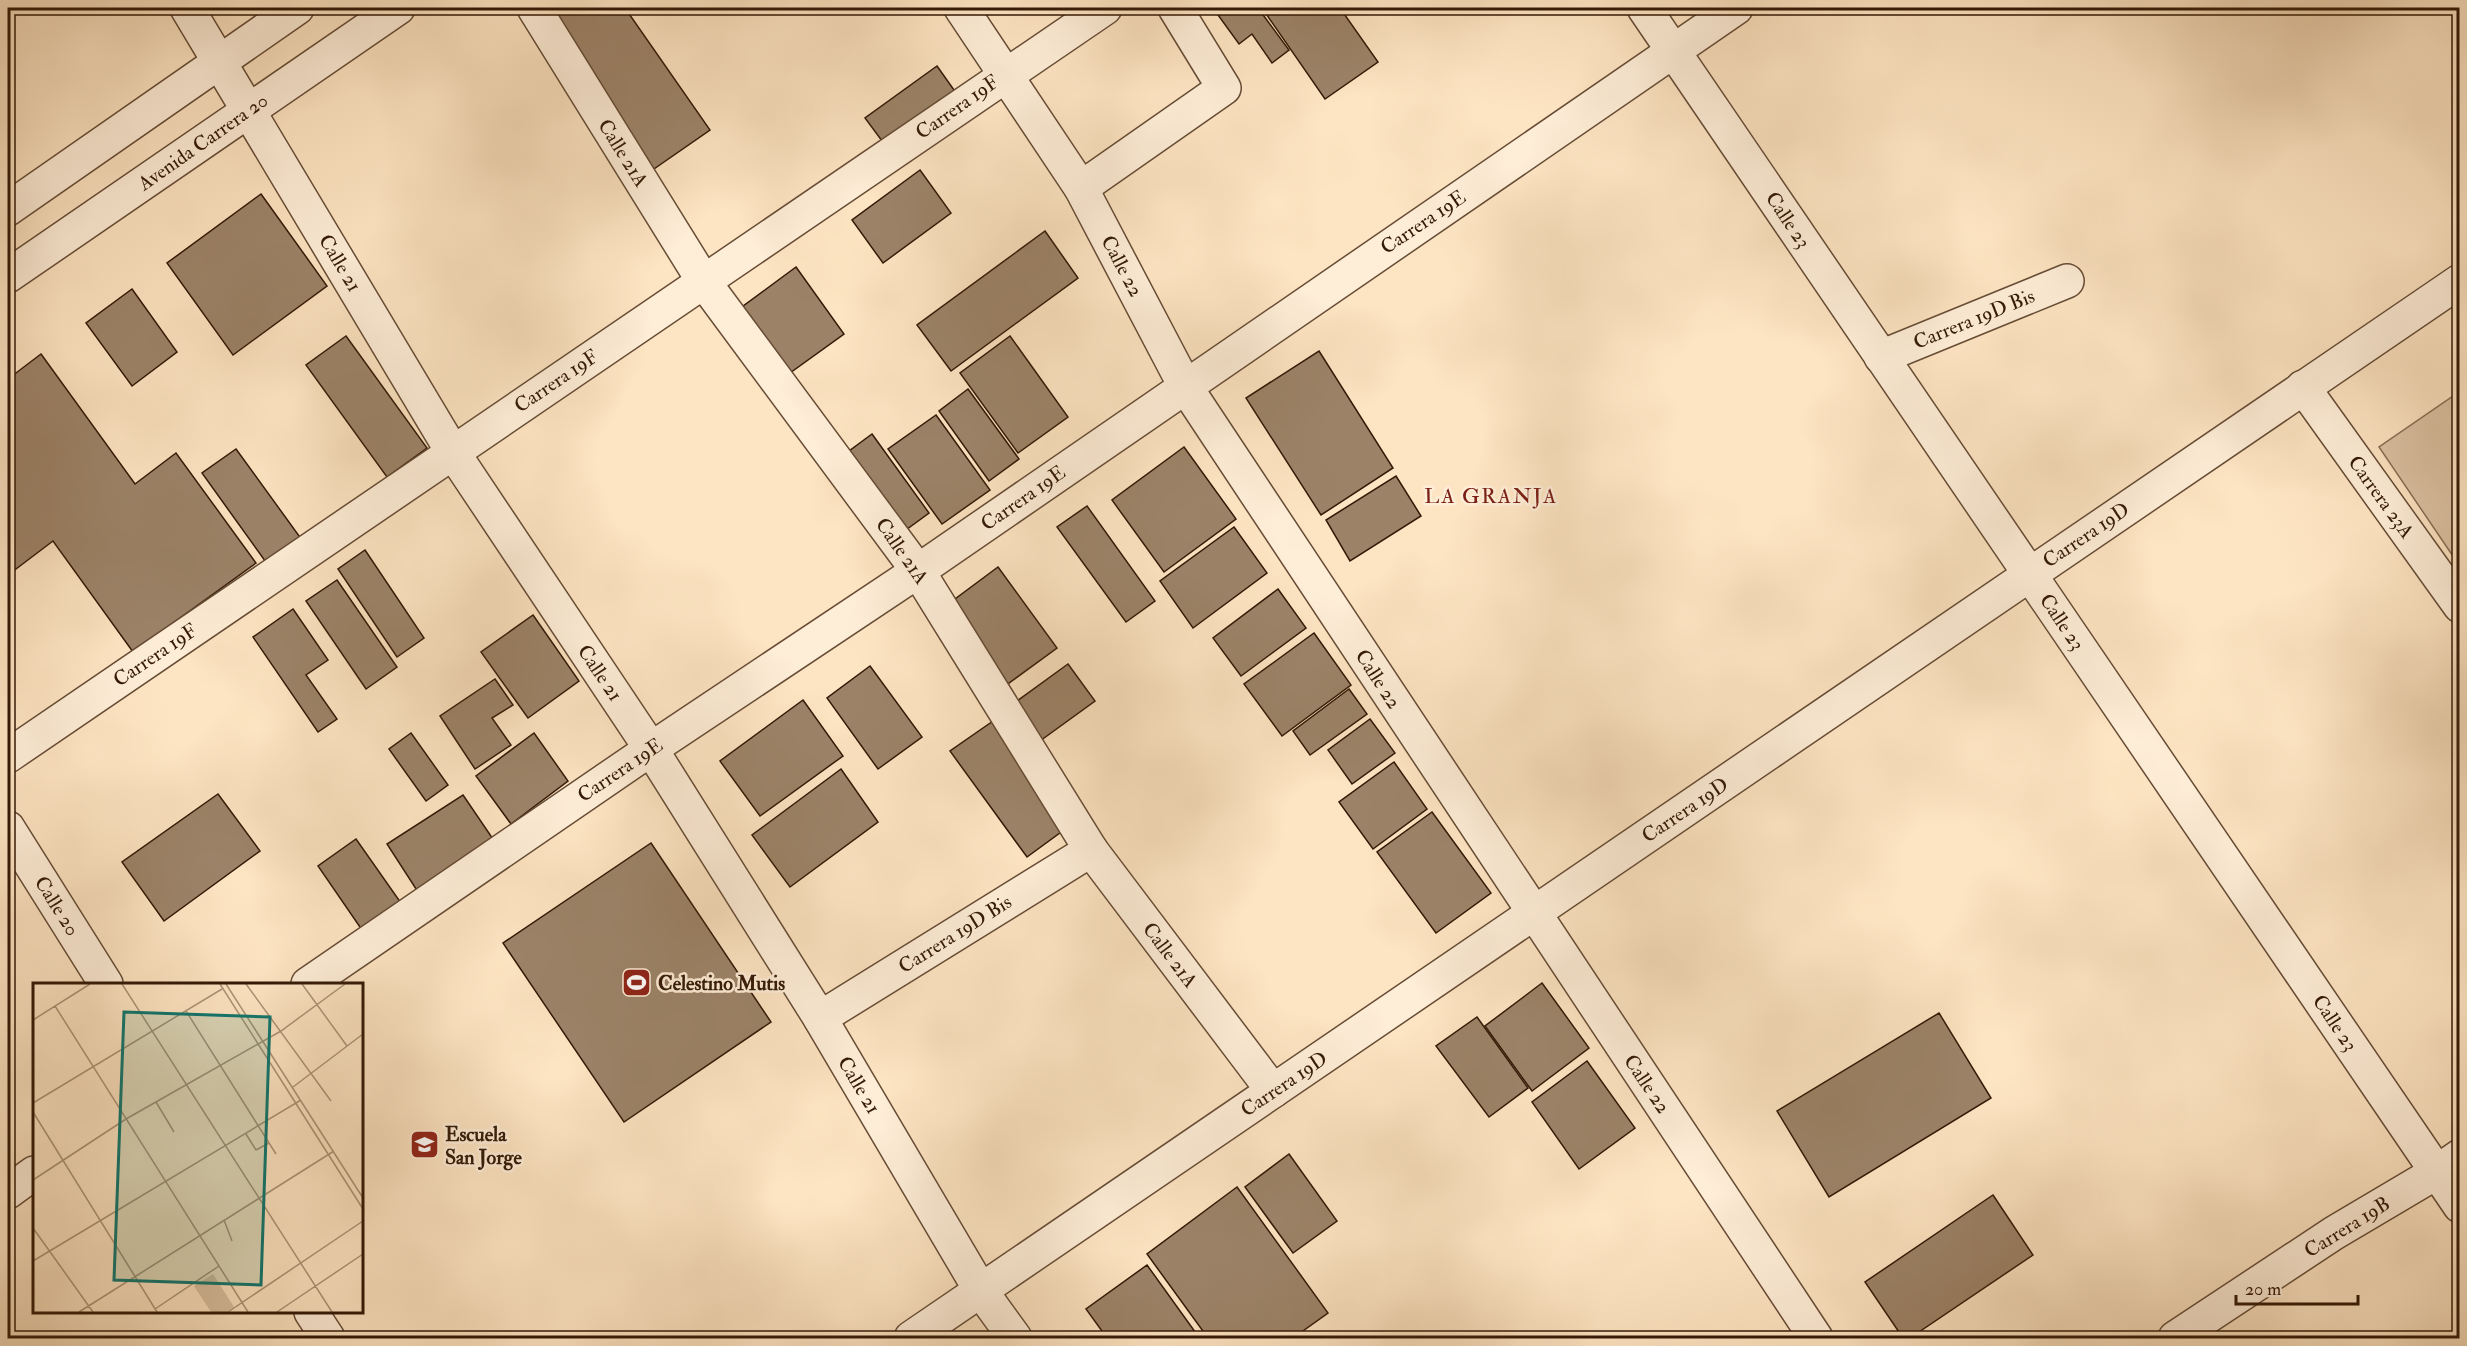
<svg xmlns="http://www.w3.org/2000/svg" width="2467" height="1346" font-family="'IM FELL Double Pica',serif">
<rect width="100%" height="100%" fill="#fde4c2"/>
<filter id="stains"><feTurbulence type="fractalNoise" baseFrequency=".00333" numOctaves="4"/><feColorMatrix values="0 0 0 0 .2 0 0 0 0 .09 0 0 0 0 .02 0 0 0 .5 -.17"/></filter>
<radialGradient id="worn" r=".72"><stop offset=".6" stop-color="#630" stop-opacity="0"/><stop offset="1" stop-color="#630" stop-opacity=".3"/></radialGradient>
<!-- green -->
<polygon fill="#dbc1a2" stroke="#876d54" stroke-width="1.5" points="2459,392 2459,565 2379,447"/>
<!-- building -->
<g fill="#9c8368" stroke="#331906" stroke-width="1.5">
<polygon points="538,8 625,8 710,130 651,171"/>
<polygon points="1213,8 1258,8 1289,50 1272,63 1252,34 1239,44"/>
<polygon points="1262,8 1340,8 1378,62 1325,99"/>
<polygon points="937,66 959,97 888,149 865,118"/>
<polygon points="920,170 951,213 883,263 852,220"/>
<polygon points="261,194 327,286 233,355 167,263"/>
<polygon points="1045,231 1078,278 951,371 917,325"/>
<polygon points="796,267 844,334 783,378 735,312"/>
<polygon points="132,289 177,352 132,386 86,323"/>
<polygon points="346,336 427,448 387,477 306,365"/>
<polygon points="1010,336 1068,417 1018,453 960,373"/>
<polygon points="1319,351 1393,468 1321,515 1246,398"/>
<polygon points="41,354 135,484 176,453 256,563 133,652 53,541 8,575 8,379"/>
<polygon points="968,389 1019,459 989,481 939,411"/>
<polygon points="936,415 990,490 942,524 888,449"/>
<polygon points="872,434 929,513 899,535 841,457"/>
<polygon points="1184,447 1236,519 1164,572 1112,500"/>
<polygon points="236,449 302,540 268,565 202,473"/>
<polygon points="1396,476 1421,516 1350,561 1326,520"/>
<polygon points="1087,506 1155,601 1126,622 1057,527"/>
<polygon points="1234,527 1267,573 1193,628 1160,581"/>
<polygon points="365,550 424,638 397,657 338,569"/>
<polygon points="998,567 1057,648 1001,689 943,608"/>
<polygon points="337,580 397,667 366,689 306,601"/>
<polygon points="1278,589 1306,628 1241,676 1213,638"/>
<polygon points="293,609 328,660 306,675 337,719 318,732 253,637"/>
<polygon points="533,615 579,681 528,718 481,652"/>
<polygon points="1314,633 1351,685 1282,736 1244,684"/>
<polygon points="1068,664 1095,701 1033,746 1006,709"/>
<polygon points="870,666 922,737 878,769 827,698"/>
<polygon points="495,679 513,705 492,718 511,745 475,769 440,716"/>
<polygon points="1349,689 1367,714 1310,755 1293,731"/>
<polygon points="803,700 843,756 760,816 720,761"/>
<polygon points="996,719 1072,824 1027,857 950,751"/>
<polygon points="1370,719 1395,753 1352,784 1328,750"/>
<polygon points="411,733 448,785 426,801 389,749"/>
<polygon points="534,733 568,781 511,824 476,776"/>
<polygon points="1394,762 1427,809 1373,849 1339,802"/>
<polygon points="841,769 878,822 790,887 752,835"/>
<polygon points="218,794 260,851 164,921 122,862"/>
<polygon points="463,795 495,842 418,892 387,844"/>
<polygon points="1432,812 1491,893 1436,933 1377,852"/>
<polygon points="356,839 401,903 362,930 318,866"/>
<polygon points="651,843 771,1022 624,1122 503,943"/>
<polygon points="1542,983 1589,1048 1532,1091 1485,1026"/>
<polygon points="1939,1013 1991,1098 1829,1197 1777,1111"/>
<polygon points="1477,1017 1528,1088 1489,1117 1436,1046"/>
<polygon points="1587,1061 1635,1128 1579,1169 1532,1102"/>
<polygon points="1289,1154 1337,1221 1293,1253 1245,1187"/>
<polygon points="1237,1187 1328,1313 1293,1338 1208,1338 1147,1254"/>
<polygon points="1993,1195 2033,1255 1910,1338 1903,1338 1865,1282"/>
<polygon points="1147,1265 1198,1336 1194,1338 1107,1338 1086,1309"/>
</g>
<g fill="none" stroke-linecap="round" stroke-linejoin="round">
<defs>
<g id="minor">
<polyline points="187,8 452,451 651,749 820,1018 981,1291 1015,1338"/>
<polyline points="534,8 704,282 918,571 1091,850 1273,1091"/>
<polyline points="961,8 1081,188 1185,386 1816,1338"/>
<polyline points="1644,8 2460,1206"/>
<polyline points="1081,188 1224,88 1175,8"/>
<polyline points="8,209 297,8"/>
<polyline points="8,276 398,8"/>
<polyline points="1881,357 2067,281"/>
<polyline points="2303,387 2460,606"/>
<polyline points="8,756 1105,8"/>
<polyline points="8,828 106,984"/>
<polyline points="308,984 651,749 918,571 1736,8"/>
<polyline points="820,1018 1091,850"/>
<polyline points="8,1192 34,1173"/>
<polyline points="311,1312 328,1338"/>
<polyline points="911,1338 2460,281"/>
<polyline points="2175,1338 2334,1233 2437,1172 2460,1156"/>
</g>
</defs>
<!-- minor casing -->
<use href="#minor" stroke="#664c35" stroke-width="36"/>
<!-- minor -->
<use href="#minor" stroke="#feedd7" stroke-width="33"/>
</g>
<!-- icons -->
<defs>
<symbol id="stadium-square" viewBox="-11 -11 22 22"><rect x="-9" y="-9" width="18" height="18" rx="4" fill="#8f2418" stroke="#feedd7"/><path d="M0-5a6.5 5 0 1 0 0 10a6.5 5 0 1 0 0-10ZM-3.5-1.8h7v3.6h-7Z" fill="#fff"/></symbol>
<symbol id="school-square" viewBox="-11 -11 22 22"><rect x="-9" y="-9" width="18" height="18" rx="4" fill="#8f2418" stroke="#feedd7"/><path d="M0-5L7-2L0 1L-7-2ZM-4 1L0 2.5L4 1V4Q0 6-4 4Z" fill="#fff"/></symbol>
</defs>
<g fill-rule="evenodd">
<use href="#stadium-square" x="620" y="966" width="33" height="33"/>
<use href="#school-square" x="408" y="1128" width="33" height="33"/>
</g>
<g text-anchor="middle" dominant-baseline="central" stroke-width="5" stroke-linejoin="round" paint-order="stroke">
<!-- street labels -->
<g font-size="20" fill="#331906" stroke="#feedd7">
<text transform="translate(957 107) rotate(-35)">Carrera 19F</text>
<text transform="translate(203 142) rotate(-35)">Avenida Carrera 20</text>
<text transform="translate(623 153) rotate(58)">Calle 21A</text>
<text transform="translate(1788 220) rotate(56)">Calle 23</text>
<text transform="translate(1423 222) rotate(-34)">Carrera 19E</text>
<text transform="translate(340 263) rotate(59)">Calle 21</text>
<text transform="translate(1122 266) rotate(62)">Calle 22</text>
<text transform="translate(1974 319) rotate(-22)">Carrera 19D Bis</text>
<text transform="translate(556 381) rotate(-34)">Carrera 19F</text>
<text transform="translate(2381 497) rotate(54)">Carrera 23A</text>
<text transform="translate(1023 498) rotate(-35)">Carrera 19E</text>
<text transform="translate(2086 535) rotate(-34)">Carrera 19D</text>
<text transform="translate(902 551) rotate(55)">Calle 21A</text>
<text transform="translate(2062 622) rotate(56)">Calle 23</text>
<text transform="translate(155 655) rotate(-34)">Carrera 19F</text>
<text transform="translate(600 673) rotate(56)">Calle 21</text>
<text transform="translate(1378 679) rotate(57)">Calle 22</text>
<text transform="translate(620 770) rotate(-34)">Carrera 19E</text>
<text transform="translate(1685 810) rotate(-34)">Carrera 19D</text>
<text transform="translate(57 906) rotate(58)">Calle 20</text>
<text transform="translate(955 934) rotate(-32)">Carrera 19D Bis</text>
<text transform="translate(1170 955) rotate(53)">Calle 21A</text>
<text transform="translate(2335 1023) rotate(56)">Calle 23</text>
<text transform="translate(1284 1084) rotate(-34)">Carrera 19D</text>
<text transform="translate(1647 1084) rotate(56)">Calle 22</text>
<text transform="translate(859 1085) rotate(59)">Calle 21</text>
<text transform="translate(2347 1227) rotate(-32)">Carrera 19B</text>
</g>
<!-- poi labels -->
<g font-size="20" font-weight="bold" fill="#331906" stroke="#feedd7" text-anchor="start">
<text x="658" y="983">Celestino Mutis</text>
<text x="445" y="1134">Escuela<tspan x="445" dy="23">San Jorge</tspan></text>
</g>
<!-- neighbourhood labels -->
<g font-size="21" letter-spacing="1.5" fill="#7a1f14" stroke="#feedd7">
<text x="1491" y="496">LA GRANJA</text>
</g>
</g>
<!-- overview -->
<g transform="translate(33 983)">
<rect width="330" height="330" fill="#fde4c2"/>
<path d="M180 291 201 324 193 329H178L161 303Z" fill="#dbc1a2"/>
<path fill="none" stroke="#ac9377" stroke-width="1.5" d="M89 1 299 329M187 1 330 226M193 1 330 215M213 1 298 118M269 1 314 63M22 23 215 329M153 28 243 171M0 37 57 1M260 104 330 51M123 119 141 149M0 120 189 6M0 129 124 329M213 151 223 167 236 160M0 197 93 136 248 48 312 1M191 237 199 258M0 245 60 329M0 278 268 117M122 326 186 283M46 329 301 168M195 329 330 238M244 329 330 271"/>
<path fill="#0f766e" fill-opacity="0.15" stroke="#0f766e" stroke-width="3" d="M91 29 237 34 228 302 81 297Z"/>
<rect width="330" height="330" fill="none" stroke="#331906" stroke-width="3"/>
</g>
<!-- margin -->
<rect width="2467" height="1346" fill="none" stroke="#fde4c2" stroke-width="30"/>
<rect x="9" y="9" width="2449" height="1328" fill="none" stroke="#331906" stroke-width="3"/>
<rect x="15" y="15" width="2437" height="1316" fill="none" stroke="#331906" stroke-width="1.5"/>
<!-- scale -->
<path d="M2236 1295v9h122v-9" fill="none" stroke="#331906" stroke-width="3"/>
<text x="2245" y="1295" font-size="18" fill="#331906" stroke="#feedd7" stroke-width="4.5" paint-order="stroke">20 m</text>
<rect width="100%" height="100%" filter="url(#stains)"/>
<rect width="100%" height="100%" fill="url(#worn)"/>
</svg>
